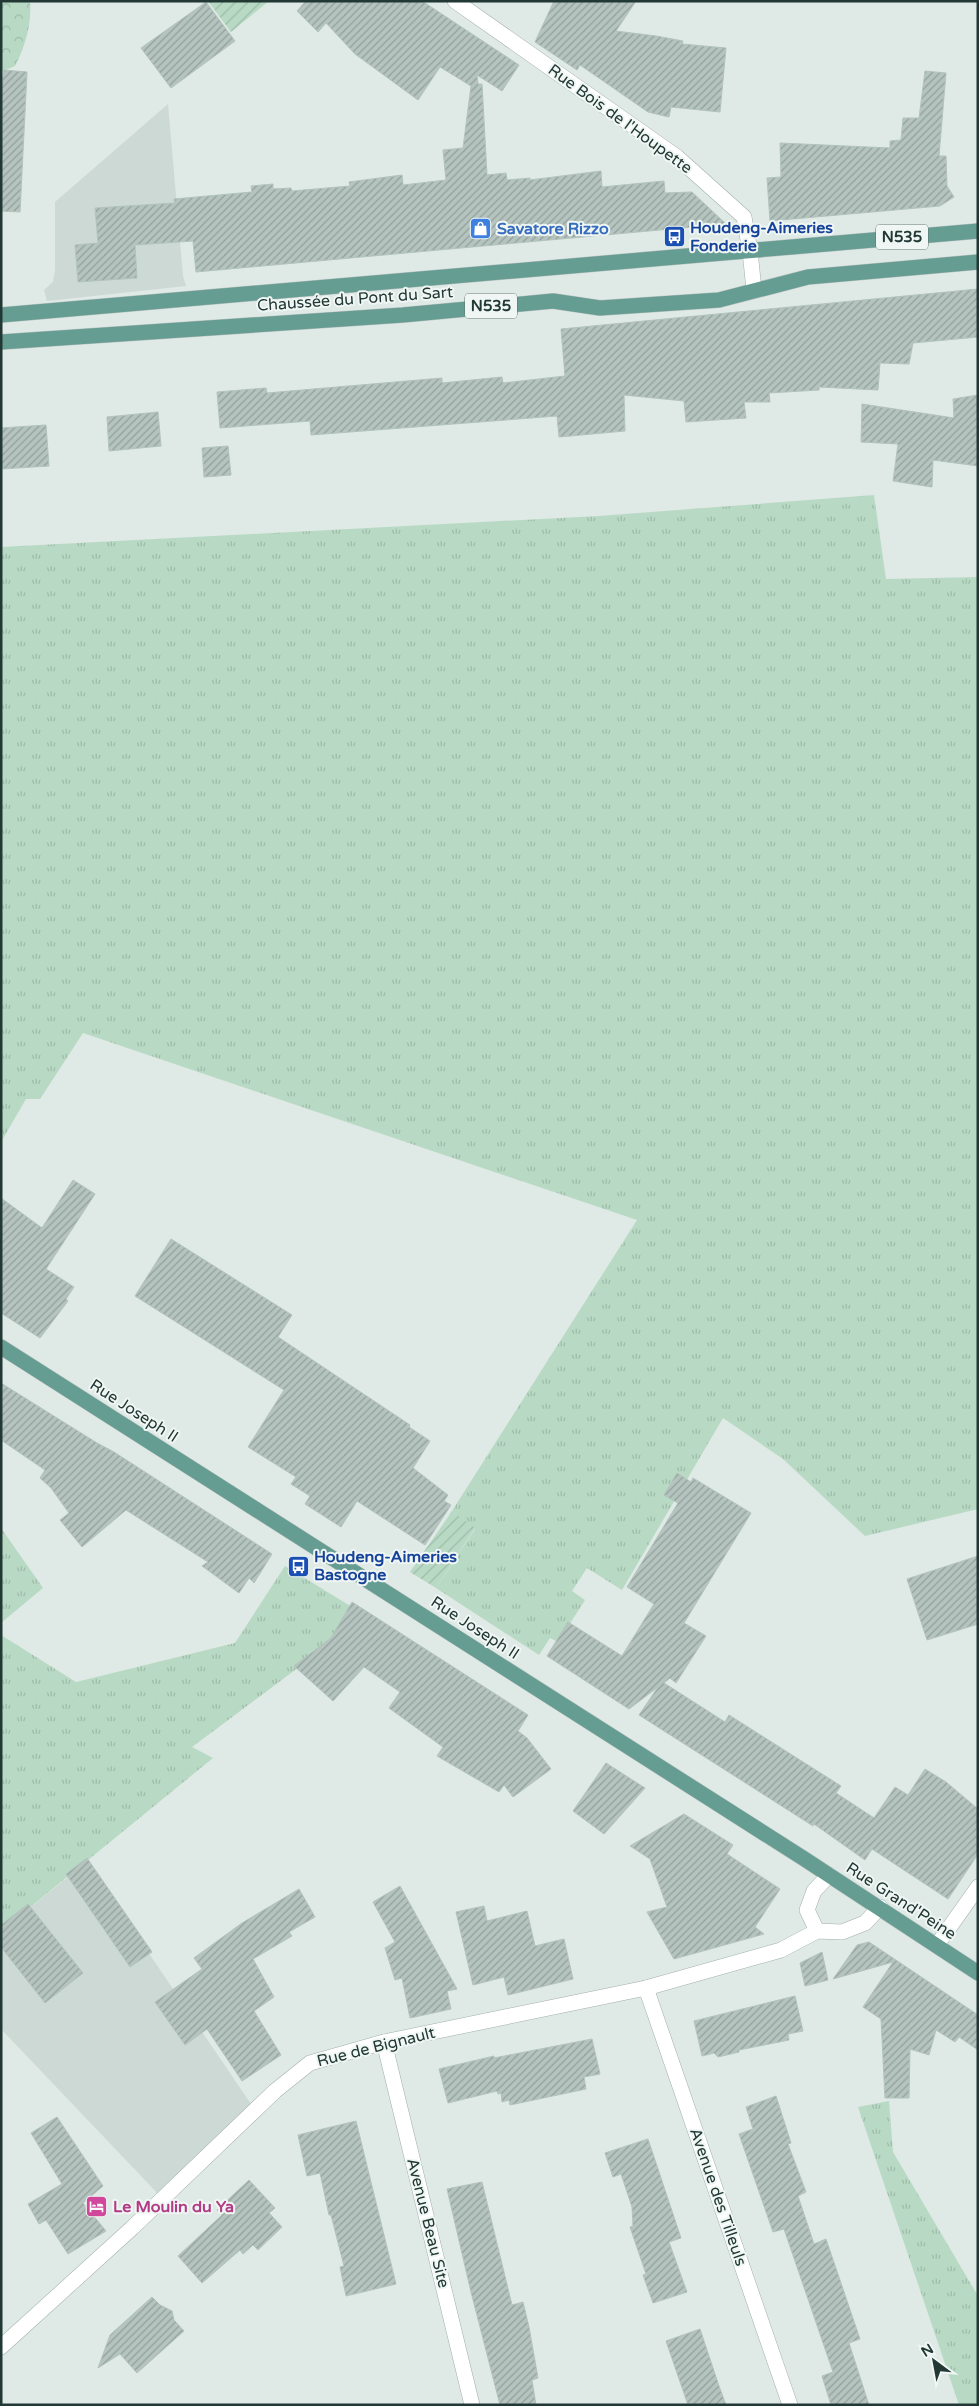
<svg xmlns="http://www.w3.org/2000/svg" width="979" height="2406" font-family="'Varela Round',sans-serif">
<defs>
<pattern id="grass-tufts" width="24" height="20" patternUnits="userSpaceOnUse" patternTransform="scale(1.25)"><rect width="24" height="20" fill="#b8dac4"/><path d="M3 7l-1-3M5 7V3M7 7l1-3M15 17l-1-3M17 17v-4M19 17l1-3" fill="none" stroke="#9ebca9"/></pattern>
<pattern id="forest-crowns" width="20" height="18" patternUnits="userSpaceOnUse" patternTransform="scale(1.25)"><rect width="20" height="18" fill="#b8dac4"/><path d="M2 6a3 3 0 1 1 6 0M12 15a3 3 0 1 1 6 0" fill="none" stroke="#9ebca9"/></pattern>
<pattern id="garden-furrows" width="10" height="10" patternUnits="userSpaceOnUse" patternTransform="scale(1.25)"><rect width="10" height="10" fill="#b8dac4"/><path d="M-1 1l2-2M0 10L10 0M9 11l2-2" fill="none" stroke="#9ebca9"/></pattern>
<pattern id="building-hatch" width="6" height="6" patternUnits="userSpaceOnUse" patternTransform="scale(1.25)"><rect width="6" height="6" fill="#b5c4bf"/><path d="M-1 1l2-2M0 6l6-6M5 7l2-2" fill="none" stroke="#93a09c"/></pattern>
</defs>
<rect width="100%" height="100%" fill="#dfe9e5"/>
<!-- built -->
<g fill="#cdd9d4">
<polygon points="168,104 183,276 186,286 47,301 44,290 53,282 55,270 55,202"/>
<polygon points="87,1862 255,2110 163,2199 1,2029 1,1931"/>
</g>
<!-- grass -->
<g fill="url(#grass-tufts)">
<polygon points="874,495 886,579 978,577 978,1509 865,1536 783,1459 723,1418 622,1590 587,1568 572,1591 585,1600 558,1642 550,1638 539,1655 436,1588 475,1529 452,1511 637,1220 83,1033 40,1099 26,1099 1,1142 1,547 599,516"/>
<polygon points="1,1528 43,1588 1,1623"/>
<polygon points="285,1566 352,1607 329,1641 295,1670 192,1747 213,1758 1,1931 1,1635 76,1682 235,1643"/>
<polygon points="889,2101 893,2152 978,2296 978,2405 959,2405 858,2107"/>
</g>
<!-- forest -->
<path fill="url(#forest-crowns)" d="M1 1H30C32 23 25 47 15 66L1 72Z"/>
<!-- garden -->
<g fill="url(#garden-furrows)">
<polygon points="208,1 269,1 231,32"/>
<polygon points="452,1511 475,1528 436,1588 410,1572"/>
</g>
<!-- building -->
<g fill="url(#building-hatch)" stroke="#b2c3bd">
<polygon points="306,1 422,1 519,65 502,91 477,75 478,84 482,84 487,175 506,173 507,180 530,178 530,180 601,171 602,187 664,181 665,193 692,192 726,224 196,272 193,241 135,245 137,278 78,282 75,245 98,243 95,208 175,203 174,199 252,192 251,186 273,184 273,189 291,188 292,191 350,186 349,182 402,175 403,185 446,180 443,150 463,148 471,86 440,67 418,100 355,54 326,23 318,32 297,11"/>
<polygon points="554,1 636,1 616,31 656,36 683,41 682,44 726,48 720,112 671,107 669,117 648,112 580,65 577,70 535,42"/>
<polygon points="206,2 235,41 171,88 141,48"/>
<polygon points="4,70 27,72 20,212 1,211 1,87"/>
<polygon points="925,71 946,73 939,156 946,156 947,186 954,197 940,206 770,221 767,178 781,177 780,143 890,148 890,141 901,140 903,118 919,118"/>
<polygon points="978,289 978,337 913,343 909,364 880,363 878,390 819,387 819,390 769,393 770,402 744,402 746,418 686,422 684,401 624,395 625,431 559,437 557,416 311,435 310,421 220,428 217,392 266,388 267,393 442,378 442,383 502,377 503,383 565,376 561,329"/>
<polygon points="978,395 978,466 933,460 932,487 893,481 898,444 861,442 862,404 954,418 953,399"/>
<polygon points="158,412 161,446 109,451 107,417"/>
<polygon points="46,425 49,466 1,469 1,428"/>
<polygon points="228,446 231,475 204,477 202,448"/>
<polygon points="73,1180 95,1194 46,1269 74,1287 66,1299 68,1301 40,1338 1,1313 1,1198 42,1228"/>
<polygon points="171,1239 292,1315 278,1337 410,1425 409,1427 430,1441 413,1468 448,1495 444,1501 451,1505 425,1545 357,1501 341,1527 305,1504 310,1496 291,1484 296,1477 248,1447 284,1390 135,1296"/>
<polygon points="1,1383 97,1443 114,1452 272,1554 254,1583 249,1578 239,1593 202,1566 208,1562 126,1510 82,1547 60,1520 69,1513 51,1488 40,1478 45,1470 1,1440"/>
<polygon points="677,1473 691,1482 693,1478 751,1513 684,1623 706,1636 676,1683 670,1678 664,1683 725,1722 729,1715 841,1786 836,1793 874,1818 895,1787 908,1795 925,1769 946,1782 978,1809 978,1854 948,1899 872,1849 865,1860 814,1824 813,1826 639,1715 658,1687 629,1709 547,1656 568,1622 622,1656 654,1604 627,1587 678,1503 664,1495"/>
<polygon points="978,1556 978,1624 927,1640 907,1579"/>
<polygon points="352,1602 528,1715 518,1731 527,1738 551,1769 513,1797 504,1785 499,1792 437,1756 443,1747 389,1708 400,1692 364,1667 333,1701 294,1666 331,1638"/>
<polygon points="606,1763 645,1788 604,1834 573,1811"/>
<polygon points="684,1814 733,1845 727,1854 780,1889 755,1927 764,1934 674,1959 647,1912 667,1907 650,1859 630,1846"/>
<polygon points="87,1858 152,1952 130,1967 66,1874"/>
<polygon points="400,1886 457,1989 447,1991 451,2009 410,2018 402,1978 395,1980 385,1948 395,1942 373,1902"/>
<polygon points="299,1889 315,1917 289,1932 292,1936 253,1959 274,1997 254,2011 281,2055 242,2081 207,2029 185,2045 155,2002 202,1969 194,1958 242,1923"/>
<polygon points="28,1904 83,1973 45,2003 1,1947 1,1925"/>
<polygon points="484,1906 487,1921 527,1911 535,1946 564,1939 573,1979 508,1995 504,1977 473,1985 456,1912"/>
<polygon points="869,1942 978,2015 978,2050 959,2037 955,2042 936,2030 929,2055 910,2049 909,2098 885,2098 881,2019 863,2007 893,1962 833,1979 857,1945"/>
<polygon points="822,1952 828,1980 805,1986 800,1963"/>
<polygon points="795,1996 803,2031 788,2034 789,2040 739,2050 739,2052 718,2057 714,2053 702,2056 694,2021"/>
<polygon points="592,2039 600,2074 584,2077 586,2089 510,2105 509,2100 502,2102 501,2093 498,2094 497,2091 448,2103 439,2069 494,2056 494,2058"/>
<polygon points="776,2096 791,2143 788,2144 806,2192 798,2196 814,2244 826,2239 860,2339 849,2343 869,2405 831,2405 822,2376 833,2372 784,2229 773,2232 739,2134 753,2129 746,2107"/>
<polygon points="57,2117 103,2186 83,2203 106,2231 68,2254 46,2220 39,2224 28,2204 62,2184 31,2133"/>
<polygon points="356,2121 396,2284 346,2296 340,2267 344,2266 331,2215 329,2215 320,2173 307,2176 298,2135"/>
<polygon points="648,2139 681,2238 669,2242 687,2292 653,2303 643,2275 646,2274 630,2227 633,2226 632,2207 621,2174 613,2177 605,2153"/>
<polygon points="249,2180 275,2208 269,2213 282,2227 258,2250 253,2245 243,2254 240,2250 202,2283 178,2256 222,2215 217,2210"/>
<polygon points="482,2182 512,2305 523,2302 529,2327 538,2378 532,2380 536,2405 500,2405 471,2292 447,2189"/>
<polygon points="152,2297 160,2305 172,2311 174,2320 184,2331 137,2373 120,2354 98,2368 110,2335"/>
<polygon points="700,2329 719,2386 726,2405 688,2405 666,2341"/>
</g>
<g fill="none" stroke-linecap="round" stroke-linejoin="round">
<defs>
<g id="minor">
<polyline points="455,1 677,157 744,217 750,251 754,290"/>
<polyline points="817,1931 807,1910 814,1891 829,1875"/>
<polyline points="937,1945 978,1887"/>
<polyline points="646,1988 790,2405"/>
<polyline points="384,2042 472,2405"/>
<polyline points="1,2347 132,2228 275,2091 310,2063 384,2042 646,1988 781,1950 817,1931 842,1932 865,1923 880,1907"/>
</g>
<g id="primary">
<polyline points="1,315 978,231"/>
<polyline points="1,342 403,315 553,301 600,308 719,300 808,277 978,262"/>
<polyline points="1,1347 806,1860 978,1973"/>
</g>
</defs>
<!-- minor casing -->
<use href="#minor" stroke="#a2b0ac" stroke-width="16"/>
<!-- primary casing -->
<use href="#primary" stroke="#bcc3c2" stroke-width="16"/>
<!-- minor -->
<use href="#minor" stroke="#fff" stroke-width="15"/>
<!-- primary -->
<use href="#primary" stroke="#659d92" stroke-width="15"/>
</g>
<!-- icons -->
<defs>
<symbol id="shop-square" viewBox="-11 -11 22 22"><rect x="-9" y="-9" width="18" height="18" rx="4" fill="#3f7fe0" stroke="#eff6f3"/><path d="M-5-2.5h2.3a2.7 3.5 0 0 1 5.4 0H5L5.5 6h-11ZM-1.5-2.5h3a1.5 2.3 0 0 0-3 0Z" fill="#fff"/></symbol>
<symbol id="bus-square" viewBox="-11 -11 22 22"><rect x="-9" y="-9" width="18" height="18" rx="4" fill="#1a4fb4" stroke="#eff6f3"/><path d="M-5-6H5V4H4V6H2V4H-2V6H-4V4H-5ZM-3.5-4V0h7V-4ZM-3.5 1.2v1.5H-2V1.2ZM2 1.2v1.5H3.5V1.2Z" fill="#fff"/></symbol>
<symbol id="hotel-square" viewBox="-11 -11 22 22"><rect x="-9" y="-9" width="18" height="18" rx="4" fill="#d1479c" stroke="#eff6f3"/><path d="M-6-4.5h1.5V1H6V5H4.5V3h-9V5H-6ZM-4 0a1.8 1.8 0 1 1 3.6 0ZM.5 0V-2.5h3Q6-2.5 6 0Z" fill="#fff"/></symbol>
</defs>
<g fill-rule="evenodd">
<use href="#shop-square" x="468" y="216" width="25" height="25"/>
<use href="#bus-square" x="662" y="224" width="25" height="25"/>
<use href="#bus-square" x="286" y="1554" width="25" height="25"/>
<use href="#hotel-square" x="84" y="2194" width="25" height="25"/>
</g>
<g text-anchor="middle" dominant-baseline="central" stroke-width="4" stroke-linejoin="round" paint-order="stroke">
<!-- shield labels -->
<g fill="#eff6f3" stroke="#5f716d" stroke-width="1">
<rect x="876" y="224.5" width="52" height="25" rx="4"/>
<rect x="465" y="293.5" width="52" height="25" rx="4"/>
</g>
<g font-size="15" font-weight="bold" fill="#213834">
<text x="902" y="237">N535</text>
<text x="491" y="306">N535</text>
</g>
<!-- street labels -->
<g font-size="16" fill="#213834" stroke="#eff6f3">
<text transform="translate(620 119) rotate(36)">Rue Bois de l'Houpette</text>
<text transform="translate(355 299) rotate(-4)">Chaussée du Pont du Sart</text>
<text transform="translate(134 1411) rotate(33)">Rue Joseph II</text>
<text transform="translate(475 1628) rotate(33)">Rue Joseph II</text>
<text transform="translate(901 1901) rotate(33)">Rue Grand'Peine</text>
<text transform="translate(376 2047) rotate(-14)">Rue de Bignault</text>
<text transform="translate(718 2197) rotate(71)">Avenue des Tilleuls</text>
<text transform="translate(428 2223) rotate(76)">Avenue Beau Site</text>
</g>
<!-- transit labels -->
<g font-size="16" font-weight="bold" fill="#164399" stroke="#eff6f3" text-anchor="start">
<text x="690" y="228">Houdeng-Aimeries<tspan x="690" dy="18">Fonderie</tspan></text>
<text x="314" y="1557">Houdeng-Aimeries<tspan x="314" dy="18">Bastogne</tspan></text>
</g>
<!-- shop labels -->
<g font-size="16" font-weight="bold" fill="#366cbe" stroke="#eff6f3" text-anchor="start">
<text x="497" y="229">Savatore Rizzo</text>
</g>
<!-- hotel labels -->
<g font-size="16" font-weight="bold" fill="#b23c85" stroke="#eff6f3" text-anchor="start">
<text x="113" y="2207">Le Moulin du Ya</text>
</g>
</g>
<!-- border -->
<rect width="979" height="2406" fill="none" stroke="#213834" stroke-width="5"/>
<!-- north arrow -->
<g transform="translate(934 2361) rotate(328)" stroke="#eff6f3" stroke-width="4" paint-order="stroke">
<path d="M0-4L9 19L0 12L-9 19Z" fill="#213834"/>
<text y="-8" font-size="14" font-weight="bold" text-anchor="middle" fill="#213834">N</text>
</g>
</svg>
